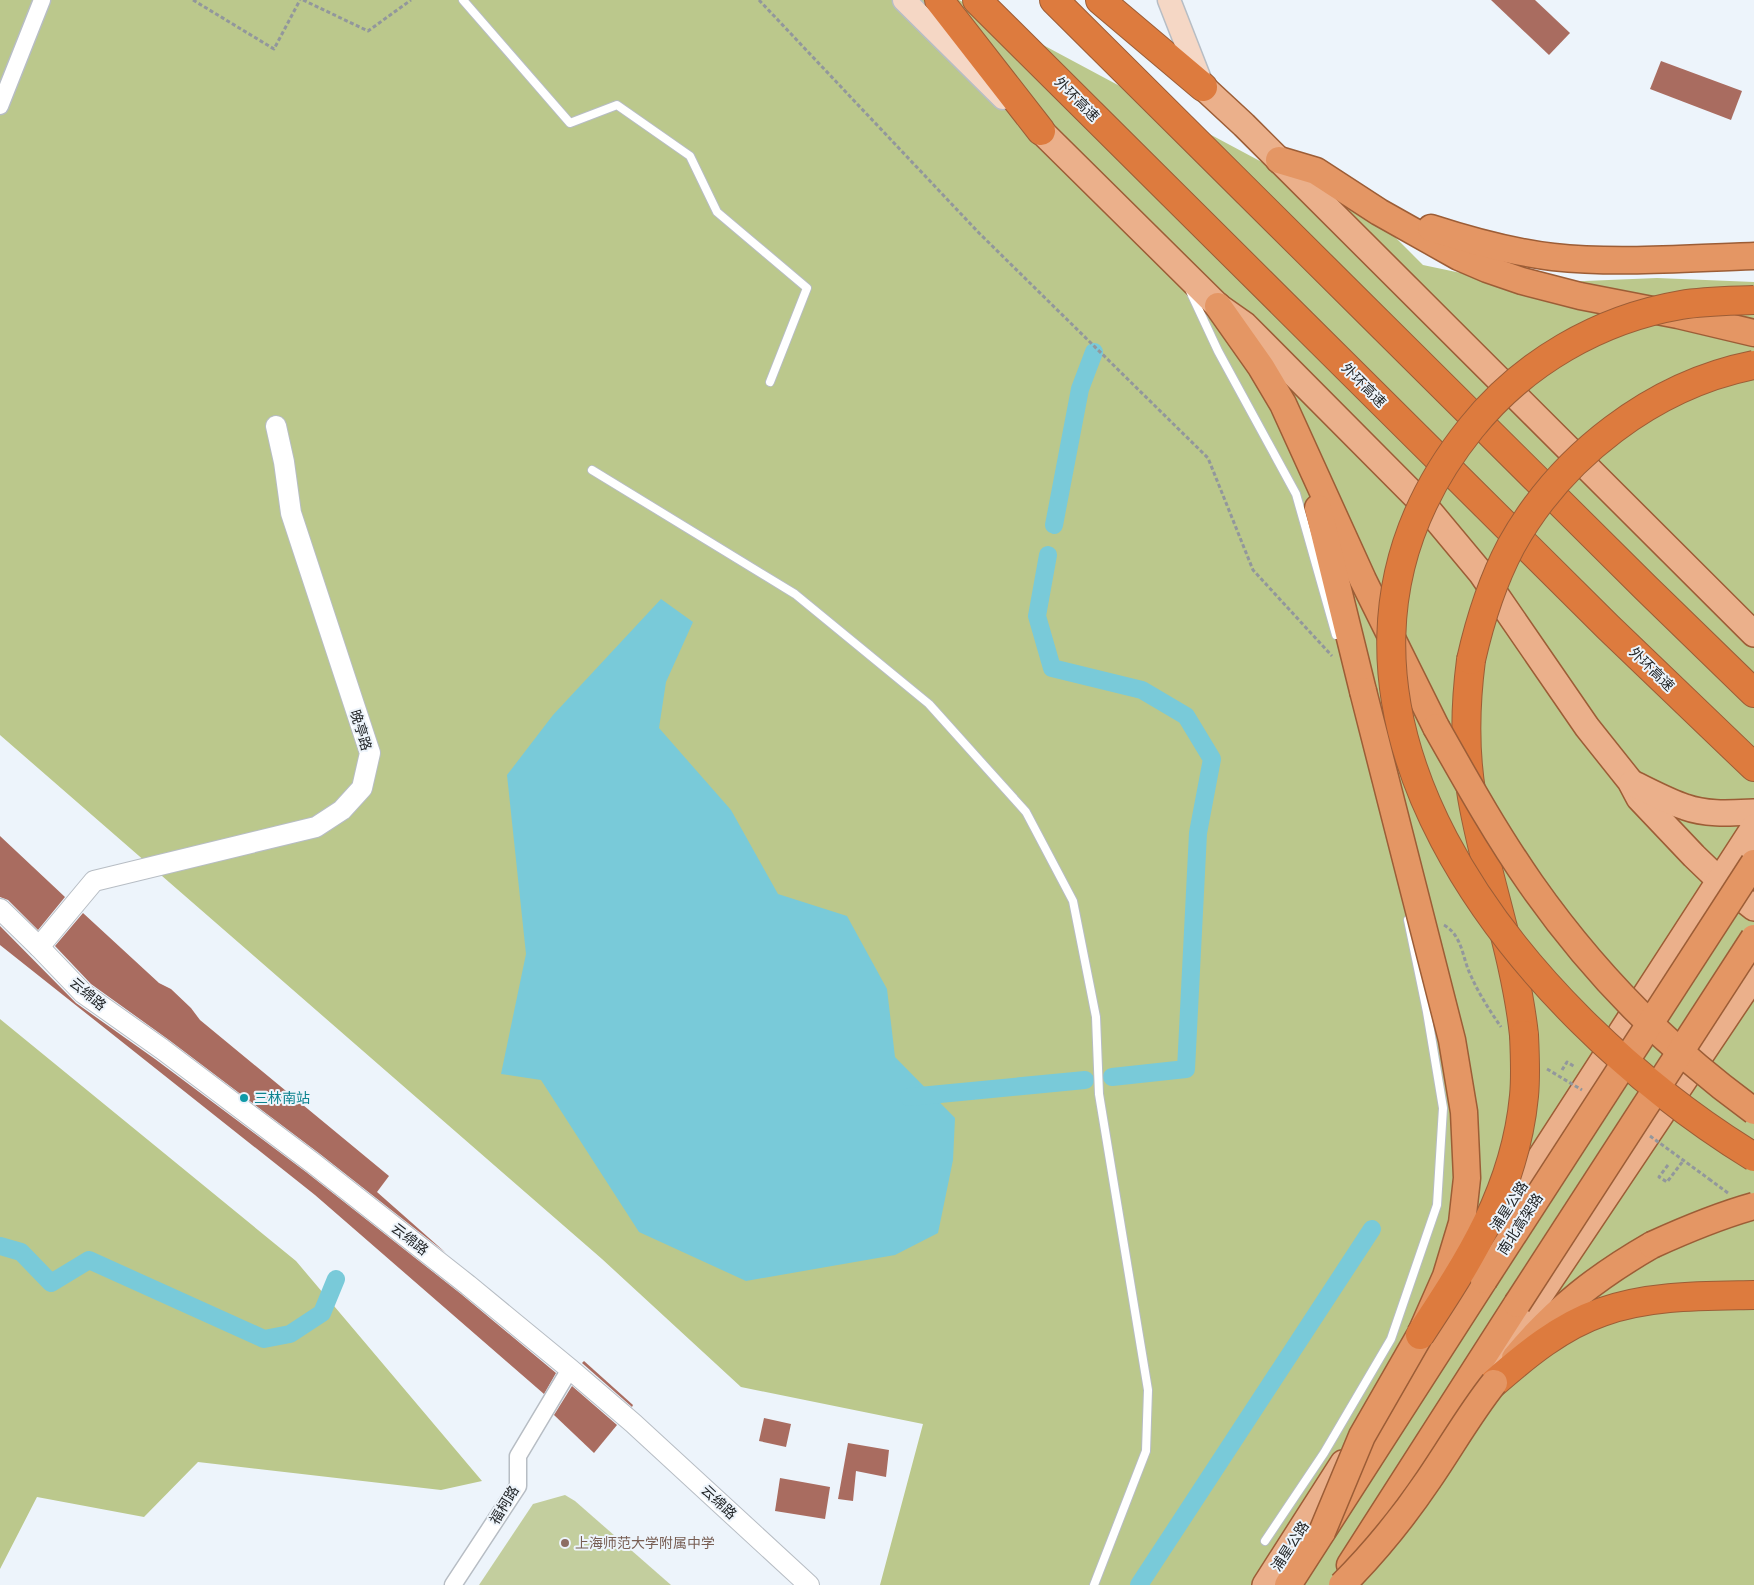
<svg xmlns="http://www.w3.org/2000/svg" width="1754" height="1585" font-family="Cabin,'Noto Sans SC',sans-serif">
<rect width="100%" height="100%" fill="#edf4fb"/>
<!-- green -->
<polygon fill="#c3ce9e" points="565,1495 575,1501 671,1585 479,1585 533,1504"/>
<!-- forest -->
<g fill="#bbc88c">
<polygon points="0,0 959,0 1387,229 1423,265 1513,284 1657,278 1754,282 1754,1585 880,1585 923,1424 741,1387 602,1259 0,735"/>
<polygon points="0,1019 296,1261 482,1481 441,1490 198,1462 144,1517 37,1497 0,1569"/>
</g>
<!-- water -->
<polygon fill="#79cad9" points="661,599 693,622 666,682 659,728 731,810 778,894 847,916 887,989 895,1057 955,1118 953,1160 938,1233 895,1255 746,1281 639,1232 541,1080 501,1074 526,954 507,775 553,715"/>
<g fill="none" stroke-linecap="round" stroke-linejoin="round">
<!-- canal -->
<g stroke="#79cad9" stroke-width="18">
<polyline points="1054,525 1080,389 1094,352"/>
<polyline points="1048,555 1037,616 1052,668 1142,690 1186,716 1212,759 1198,833 1186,1069 1112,1077"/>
<polyline points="909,1097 1085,1080"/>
<polyline points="0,1246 21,1252 51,1283 89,1260 264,1339 290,1334 322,1313 336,1279"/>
<polyline points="1139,1585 1372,1229"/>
</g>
</g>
<!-- building -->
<g fill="#a96c60">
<polygon points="1491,0 1535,0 1570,33 1549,55"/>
<polygon points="1661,61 1742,91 1731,120 1650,89"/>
<polygon points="0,836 65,897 38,930 8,900 0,897"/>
<polygon points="83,913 159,983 171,989 191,1008 200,1020 389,1176 377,1192 446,1253 320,1154 169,1040 91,984 55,946"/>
<polygon points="0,926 76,1003 155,1059 306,1172 461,1294 556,1373 544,1394 315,1195 0,945"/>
<polygon points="584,1361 633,1405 632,1407 582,1363"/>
<polygon points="572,1386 617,1425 594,1453 554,1415"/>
<polygon points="764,1418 791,1424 786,1447 759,1441"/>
<polygon points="848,1443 889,1450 886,1477 856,1471 853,1501 838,1499"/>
<polygon points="780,1478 830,1487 825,1519 775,1511"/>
</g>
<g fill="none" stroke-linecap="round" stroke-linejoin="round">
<defs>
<g id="service">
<polyline points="463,0 570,123 617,105 690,156 717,212 807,288 770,382"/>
<polyline points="1190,291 1218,351 1296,494 1336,635"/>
<polyline points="592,470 795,594 929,704 1026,812 1073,901 1096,1017 1099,1094 1148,1390 1146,1451 1094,1585"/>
<polyline points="1265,1541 1324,1453 1391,1339 1437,1205 1443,1108 1427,1012 1408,920"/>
</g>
<g id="minor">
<polyline points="0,106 42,0"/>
<polyline points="453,1585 518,1486 518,1456 570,1369"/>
</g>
<g id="tertiary">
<polyline points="0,909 39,947 83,993 162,1049 313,1163 468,1285 570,1369 633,1423 809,1585"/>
<polyline points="39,947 94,881 316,827 342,810 362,788 370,753 291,513 284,462 276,426"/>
</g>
<g id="secondary">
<polyline points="904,0 1003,98"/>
<polyline points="1169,0 1203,87"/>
</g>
<g id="primary">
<polyline points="1203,87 1244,125 1754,634"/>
<polyline points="1041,131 1218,306 1245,325 1426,507 1481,573 1587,727 1630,781 1639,798 1694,856 1720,881 1754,908"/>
<path d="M1632 783C1649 791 1667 801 1685 807 1707 815 1731 813 1754 812"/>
<polyline points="1493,1230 1754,827"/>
<polyline points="1474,1394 1754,976"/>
<polyline points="1265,1585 1343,1463"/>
</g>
<g id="trunk">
<polyline points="1279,160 1316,171 1379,212 1459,257 1487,269 1522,281 1580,296 1678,315 1754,333"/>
<path d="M1431 228C1471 241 1511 252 1553 257 1617 264 1689 258 1754 256"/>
<polyline points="1218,306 1261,367 1283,404 1363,580 1436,727"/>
<polyline points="1318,508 1363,691"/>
<path d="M1515 1358C1555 1309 1598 1276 1652 1245"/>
<polyline points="1350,1565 1517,1304"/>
<polyline points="1288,1585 1484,1280"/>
</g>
<g id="motorway">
<polyline points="939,0 1041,131"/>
<polyline points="977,0 1608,627 1754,767"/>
<polyline points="1054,0 1646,588 1754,693"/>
<polyline points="1100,0 1203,87"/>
<path d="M1471 660C1465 706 1464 751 1472 797 1486 878 1515 953 1524 1035"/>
<path d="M1494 1383C1526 1355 1561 1326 1602 1312 1650 1295 1703 1296 1754 1295"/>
</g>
</defs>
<!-- service casing -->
<use href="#service" stroke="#b7bdc4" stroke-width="10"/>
<!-- minor casing -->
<use href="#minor" stroke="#b7bdc4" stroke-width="19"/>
<!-- tertiary casing -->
<use href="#tertiary" stroke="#b7bdc4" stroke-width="22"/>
<!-- secondary casing -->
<use href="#secondary" stroke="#b7bdc4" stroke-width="25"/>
<!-- primary casing -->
<use href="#primary" stroke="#9c5d36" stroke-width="28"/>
<!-- trunk casing -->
<use href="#trunk" stroke="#9c5d36" stroke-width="29"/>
<!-- motorway casing -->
<use href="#motorway" stroke="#9c5d36" stroke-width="30"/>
<!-- path -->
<g stroke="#92979c" stroke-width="3" stroke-dasharray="4 2.5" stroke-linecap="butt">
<polyline points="193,0 274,49 300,0"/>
<polyline points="303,0 368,31 411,0"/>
<polyline points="759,0 979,233 1208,458 1253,570 1332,656"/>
<path d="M1444 925C1463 936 1462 958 1471 976 1479 994 1490 1011 1501 1027"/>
<polyline points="1562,1070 1567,1062 1575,1067"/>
<polyline points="1668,1165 1659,1177 1667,1182 1683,1161"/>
<polyline points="1709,1179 1728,1193"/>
</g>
<!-- service -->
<use href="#service" stroke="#fff" stroke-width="8"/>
<!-- minor -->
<use href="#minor" stroke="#fff" stroke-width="16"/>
<!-- tertiary -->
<use href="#tertiary" stroke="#fff" stroke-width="20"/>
<!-- secondary -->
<use href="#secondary" stroke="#f5d7c5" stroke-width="22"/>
<!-- primary -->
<use href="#primary" stroke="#ebb08b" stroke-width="25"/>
<!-- trunk -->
<use href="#trunk" stroke="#e49664" stroke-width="26"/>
<!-- motorway -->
<use href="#motorway" stroke="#dd7b3e" stroke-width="28"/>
<defs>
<g id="trunk-bridge">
<path d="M1436 727C1466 780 1496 834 1531 884 1592 971 1667 1048 1754 1111"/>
<path d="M1652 1245C1685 1230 1718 1216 1754 1206"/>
<polyline points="1484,1280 1754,863"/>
<polyline points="1517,1304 1754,938"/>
<polyline points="1322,1532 1362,1436 1420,1335 1446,1276 1462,1223 1467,1178 1464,1112 1452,1040 1363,691"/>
<path d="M1342 1585C1374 1553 1404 1516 1429 1479 1451 1447 1470 1413 1494 1383"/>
</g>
<g id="motorway-bridge">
<path d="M1754 300C1730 301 1705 301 1681 305 1599 319 1523 363 1471 428 1255 697 1521 1014 1754 1157"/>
<path d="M1471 660C1480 620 1492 582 1511 546 1561 456 1653 385 1754 365"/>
<path d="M1420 1335C1470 1259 1515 1190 1524 1096 1526 1076 1525 1056 1524 1035"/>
</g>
</defs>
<!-- trunk-bridge casing -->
<use href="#trunk-bridge" stroke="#9c5d36" stroke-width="29" stroke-linecap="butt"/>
<!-- motorway-bridge casing -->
<use href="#motorway-bridge" stroke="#9c5d36" stroke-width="30" stroke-linecap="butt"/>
<!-- path-bridge -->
<g stroke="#92979c" stroke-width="3" stroke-dasharray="4 2.5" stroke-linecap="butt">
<polyline points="1547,1069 1582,1090"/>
<polyline points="1650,1136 1709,1179"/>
</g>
<!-- trunk-bridge -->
<use href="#trunk-bridge" stroke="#e49664" stroke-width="26"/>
<!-- motorway-bridge -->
<use href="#motorway-bridge" stroke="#dd7b3e" stroke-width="28"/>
</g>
<!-- markers -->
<circle fill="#0f9aa8" stroke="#edf4fb" stroke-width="2" cx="244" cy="1098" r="5"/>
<circle fill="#8d6e63" stroke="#edf4fb" stroke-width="2" cx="565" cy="1543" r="5"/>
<g text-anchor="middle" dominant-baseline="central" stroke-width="4" stroke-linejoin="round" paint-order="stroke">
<!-- street labels -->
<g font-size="14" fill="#222527" stroke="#edf4fb">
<text transform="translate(1077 99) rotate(45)">外环高速</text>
<text transform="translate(1364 385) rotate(45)">外环高速</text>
<text transform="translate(1652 669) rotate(44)">外环高速</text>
<text transform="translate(361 730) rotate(73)">晚亭路</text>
<text transform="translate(88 994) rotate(40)">云绵路</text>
<text transform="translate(1509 1206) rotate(-57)">浦星公路</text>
<text transform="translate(1520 1224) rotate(-57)">南北高架路</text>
<text transform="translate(410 1239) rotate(38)">云绵路</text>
<text transform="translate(719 1502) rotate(43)">云绵路</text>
<text transform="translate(504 1505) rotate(-59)">福柯路</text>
<text transform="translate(1290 1546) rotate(-57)">浦星公路</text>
</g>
<!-- culture labels -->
<g font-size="14" fill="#0d838f" stroke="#edf4fb" text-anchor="start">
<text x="254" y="1098">三林南站</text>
</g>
<!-- education labels -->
<g font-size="14" fill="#785e54" stroke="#edf4fb" text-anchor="start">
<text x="575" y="1543">上海师范大学附属中学</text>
</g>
</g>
</svg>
